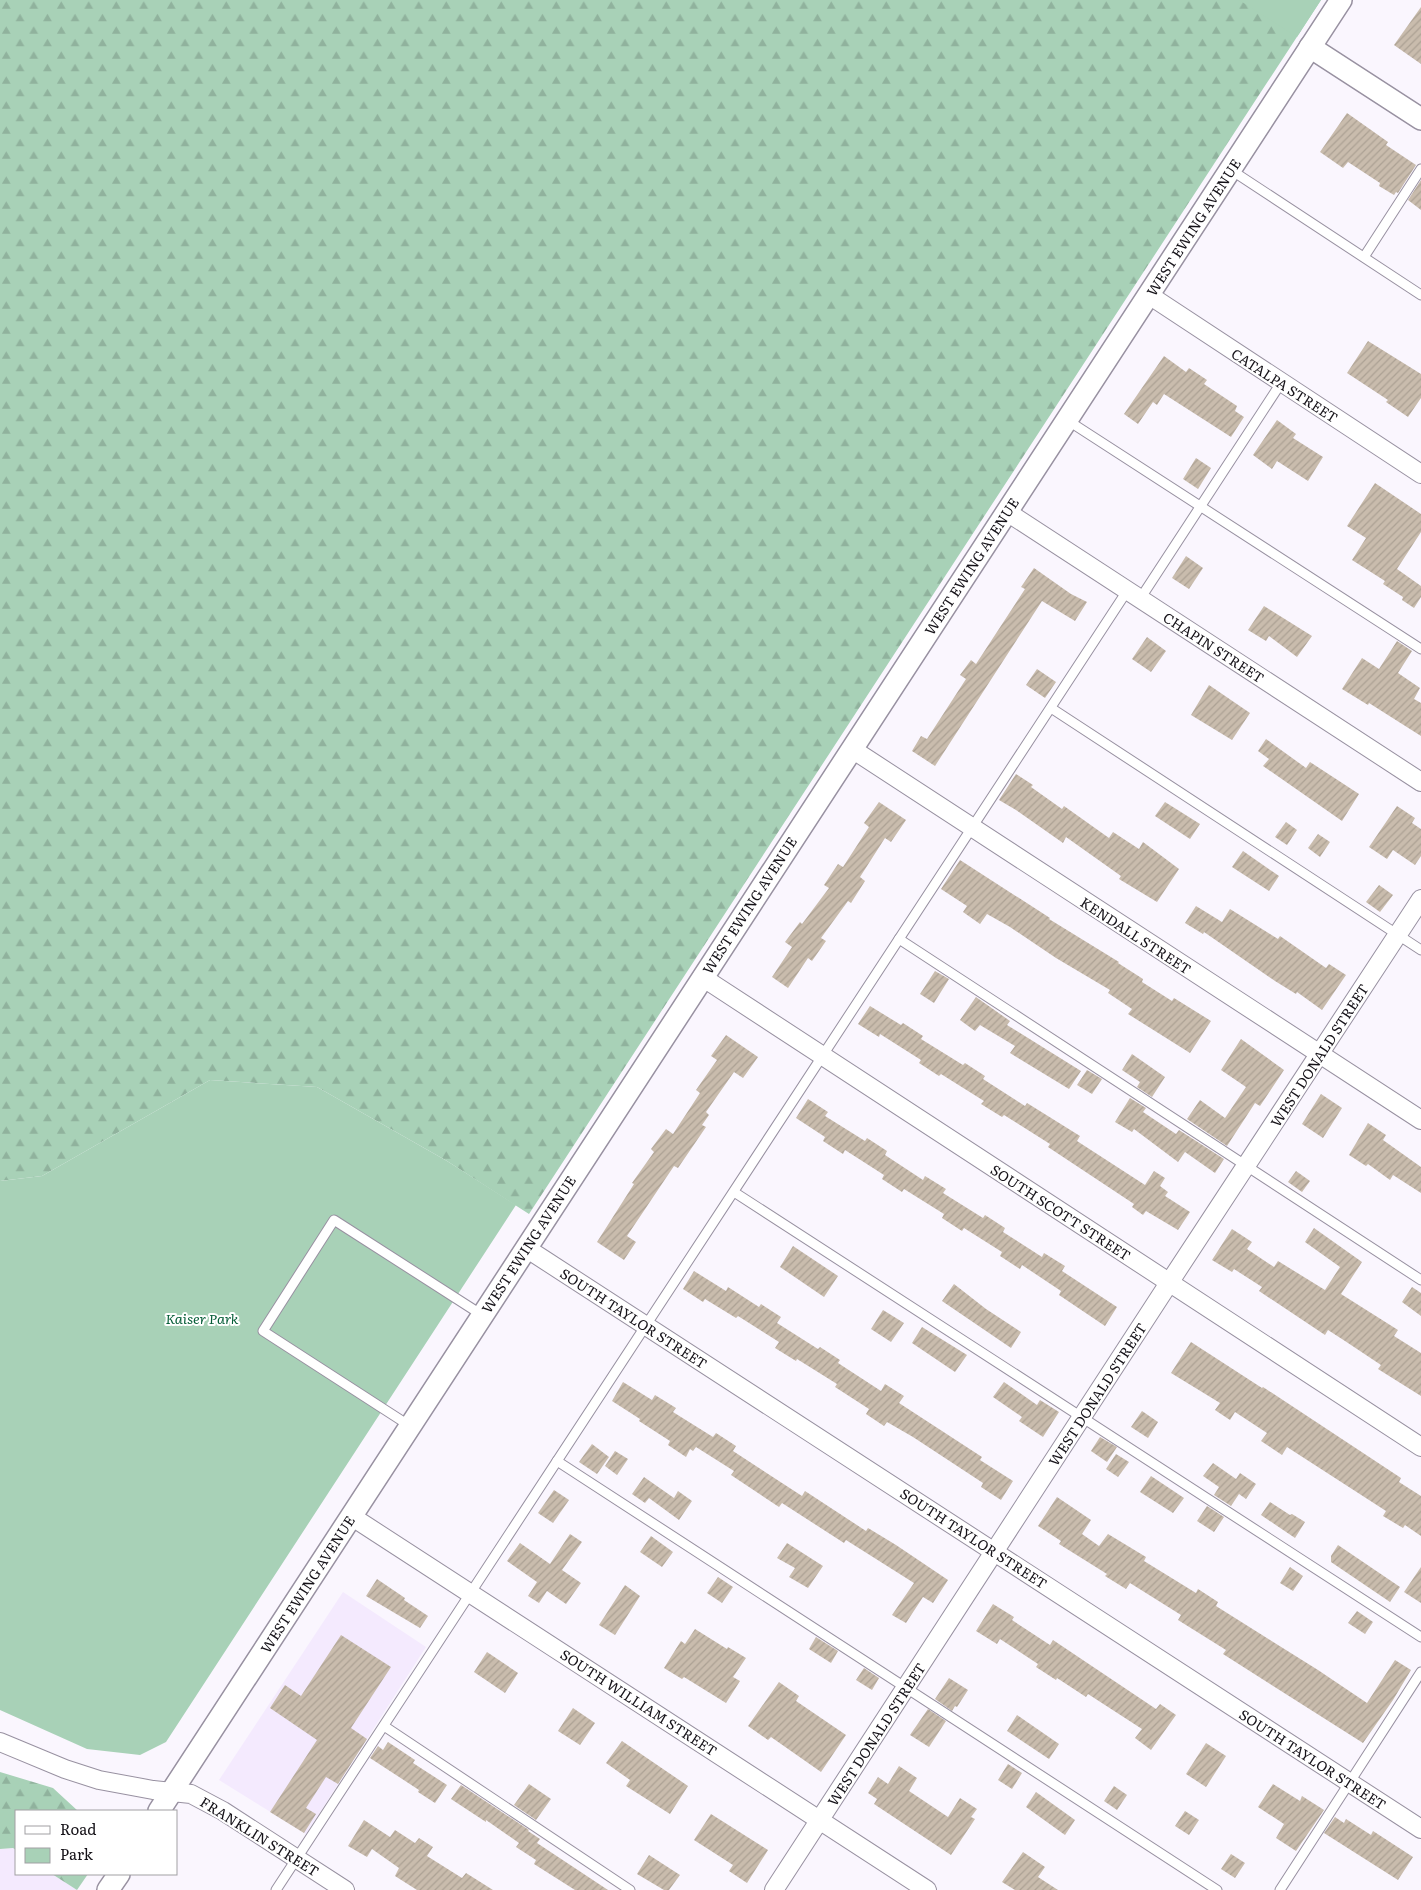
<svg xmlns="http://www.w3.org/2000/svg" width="1421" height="1890" font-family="Literata,serif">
<defs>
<pattern id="forest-firs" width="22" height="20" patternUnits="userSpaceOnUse" patternTransform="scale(1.25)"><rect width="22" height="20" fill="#a8d1b7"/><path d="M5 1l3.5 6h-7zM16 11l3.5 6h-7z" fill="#90b29d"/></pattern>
<pattern id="building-hatch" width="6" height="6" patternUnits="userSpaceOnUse" patternTransform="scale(1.25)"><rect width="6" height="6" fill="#c9bcad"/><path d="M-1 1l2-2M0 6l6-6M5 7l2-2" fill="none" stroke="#aca194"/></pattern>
</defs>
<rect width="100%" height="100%" fill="#faf6fe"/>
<!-- built -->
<g fill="#f4eafe">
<polygon points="343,1592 426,1647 306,1834 219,1780"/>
<polygon points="13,1848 16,1850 16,1874 52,1874 77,1890 0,1890 0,1849"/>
</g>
<!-- forest -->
<g fill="url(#forest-firs)">
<polygon points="0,0 1321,0 529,1214 447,1161 317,1087 210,1080 42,1176 0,1181"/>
<polygon points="0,1772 53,1788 78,1811 16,1811 16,1850 13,1848 0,1849"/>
<polygon points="52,1874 88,1874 77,1890"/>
</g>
<!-- park -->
<g fill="#a8d1b7">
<polygon points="1239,0 1321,0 1297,37"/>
<polygon points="210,1080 317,1087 447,1161 516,1205 166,1742 140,1755 87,1749 0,1710 0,1181 42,1176"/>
</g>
<!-- building -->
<g fill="url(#building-hatch)">
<polygon points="1421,7 1421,64 1394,45"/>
<polygon points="1347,113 1388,142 1386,145 1416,165 1398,193 1396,192 1394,195 1379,186 1380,183 1348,162 1343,168 1320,152"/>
<polygon points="1421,180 1421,210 1408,200"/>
<polygon points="1368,341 1421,374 1421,398 1408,417 1386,402 1388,400 1347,373"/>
<polygon points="1164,356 1186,372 1189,368 1207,380 1204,384 1237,406 1235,411 1244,417 1231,437 1164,394 1157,405 1153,402 1138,424 1124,414"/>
<polygon points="1277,420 1296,434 1293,438 1323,457 1308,481 1277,461 1272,469 1253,455"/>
<polygon points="1196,458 1211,468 1198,489 1183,479"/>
<polygon points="1375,483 1421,514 1421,532 1397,569 1421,586 1421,597 1414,608 1402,600 1403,597 1383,584 1385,581 1352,560 1366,538 1347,526"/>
<polygon points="1186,556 1203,568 1189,589 1172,578"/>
<polygon points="1034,568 1071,594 1087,602 1075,621 1042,601 935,766 912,751 921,736 927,739 966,679 960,675 971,660 976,664 1025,589 1021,587"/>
<polygon points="1264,606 1312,636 1297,657 1269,636 1266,641 1248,630"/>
<polygon points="1147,637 1166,651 1151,672 1132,659"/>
<polygon points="1397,641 1412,651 1398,673 1420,688 1414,699 1421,703 1421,736 1369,703 1368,705 1342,689 1362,658 1379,669"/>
<polygon points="1037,669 1056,682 1045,698 1026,685"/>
<polygon points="1209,685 1250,713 1232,740 1191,715"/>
<polygon points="1266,739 1306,768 1310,762 1359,794 1342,821 1263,766 1269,759 1258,751"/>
<polygon points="1016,774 1033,785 1031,787 1062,809 1064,806 1109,838 1113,832 1139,849 1143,842 1179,869 1157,902 1119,879 1121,876 1066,837 1063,843 1016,810 999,800"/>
<polygon points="879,802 906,820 891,842 885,838 860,877 865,881 851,903 848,901 821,938 826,941 812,961 808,958 788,988 772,977 792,947 785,942 800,922 802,924 829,888 824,885 838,864 843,867 869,827 864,823"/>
<polygon points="1165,802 1200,824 1190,839 1155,816"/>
<polygon points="1397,806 1415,818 1412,823 1421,829 1421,856 1415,865 1393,850 1387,859 1369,847"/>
<polygon points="1286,822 1297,830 1287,845 1275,837"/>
<polygon points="1318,834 1330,842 1320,857 1308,848"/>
<polygon points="1243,851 1279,876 1269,891 1232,867"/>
<polygon points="960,860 1050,918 1049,919 1119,962 1118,963 1143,979 1142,982 1172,1001 1174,998 1211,1021 1190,1053 1128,1014 1132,1009 1108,993 1110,990 1056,958 1010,927 987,914 980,924 963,912 967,906 941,889"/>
<polygon points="1379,885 1393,895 1380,912 1366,902"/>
<polygon points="1196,906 1222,922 1230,909 1278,939 1280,936 1326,968 1329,964 1346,975 1322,1010 1297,992 1296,994 1275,981 1204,932 1203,934 1185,923"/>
<polygon points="935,971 949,979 934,1003 920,994"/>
<polygon points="976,997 1010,1021 1007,1025 1081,1071 1069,1089 1010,1053 1015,1046 980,1025 975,1031 960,1020"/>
<polygon points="870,1006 901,1025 903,1023 923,1036 921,1039 963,1065 965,1063 985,1076 983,1079 1025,1106 1027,1103 1080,1136 1077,1141 1145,1185 1154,1171 1165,1178 1160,1186 1168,1192 1165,1196 1190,1212 1178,1230 1146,1211 1143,1215 1132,1207 1134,1204 1048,1147 1050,1144 1004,1115 1002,1117 981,1104 984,1101 941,1074 939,1076 919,1063 921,1060 880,1034 879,1037 858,1024"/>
<polygon points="726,1035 758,1057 743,1078 734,1072 706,1112 709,1115 702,1125 706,1127 678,1168 674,1166 627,1236 636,1242 624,1260 597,1242 634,1184 632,1183 654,1152 651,1149 666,1129 673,1134 700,1093 696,1090 717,1060 711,1056"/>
<polygon points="1241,1039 1284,1070 1260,1106 1255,1103 1227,1146 1187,1119 1200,1100 1225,1118 1246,1087 1221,1070"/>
<polygon points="1132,1054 1165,1077 1152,1097 1137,1087 1140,1082 1122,1070"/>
<polygon points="1087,1070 1102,1079 1092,1094 1077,1085"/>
<polygon points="1321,1094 1342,1108 1323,1138 1302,1124"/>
<polygon points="1130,1098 1146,1108 1143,1112 1176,1134 1179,1130 1224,1159 1215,1173 1185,1152 1178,1162 1134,1129 1132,1132 1115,1122"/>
<polygon points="808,1099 828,1112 825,1116 865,1141 867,1138 887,1151 885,1155 923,1180 925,1176 946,1189 943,1193 983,1218 985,1215 1005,1228 1003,1232 1042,1257 1044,1253 1065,1266 1062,1271 1117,1307 1105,1326 1059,1295 1061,1291 1022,1265 1020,1269 1000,1256 1002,1252 964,1228 962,1231 942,1218 944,1214 904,1189 902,1192 882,1179 884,1175 845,1150 843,1154 823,1141 825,1137 796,1118"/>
<polygon points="1368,1123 1386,1135 1383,1140 1421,1167 1421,1193 1393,1175 1390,1180 1368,1164 1366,1166 1349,1155"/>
<polygon points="1296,1171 1310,1181 1302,1192 1288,1182"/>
<polygon points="1314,1228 1362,1262 1341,1294 1398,1330 1394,1336 1421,1353 1421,1396 1378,1369 1381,1365 1345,1341 1328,1330 1325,1335 1259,1291 1262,1287 1234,1269 1232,1272 1212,1260 1232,1229 1252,1242 1247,1249 1274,1267 1278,1261 1325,1290 1340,1267 1305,1242"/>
<polygon points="793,1246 838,1276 824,1297 780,1267"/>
<polygon points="694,1271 726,1291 728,1287 759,1307 761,1304 781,1317 777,1323 818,1349 820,1347 840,1360 838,1363 881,1391 885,1384 904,1396 899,1403 982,1457 980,1460 1013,1481 1001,1500 981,1487 983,1483 913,1437 887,1422 884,1426 866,1414 869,1409 835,1387 837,1384 797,1359 796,1361 775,1348 779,1342 738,1316 736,1318 705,1299 703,1302 683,1289"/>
<polygon points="954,1284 986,1309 1021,1332 1011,1348 942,1301"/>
<polygon points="1412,1287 1421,1293 1421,1316 1402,1302"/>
<polygon points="883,1310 904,1323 891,1342 871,1329"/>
<polygon points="922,1327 967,1355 955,1372 912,1343"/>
<polygon points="1191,1342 1262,1388 1263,1387 1401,1478 1399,1482 1421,1496 1421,1536 1405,1525 1403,1528 1383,1516 1386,1511 1287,1447 1282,1455 1261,1441 1267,1433 1235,1412 1230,1420 1215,1410 1220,1403 1171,1373"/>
<polygon points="623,1382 652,1400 655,1395 676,1408 673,1412 713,1437 716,1433 736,1446 733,1451 802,1496 805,1491 866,1531 868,1528 896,1545 948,1580 933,1603 923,1597 906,1623 892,1615 914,1583 846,1540 844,1543 782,1503 779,1507 731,1475 734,1471 696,1447 693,1451 690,1449 686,1457 668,1445 670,1441 639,1421 640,1419 612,1401"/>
<polygon points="1004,1382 1037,1405 1040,1400 1059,1412 1043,1437 1019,1421 1022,1417 993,1397"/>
<polygon points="1142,1411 1158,1422 1148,1438 1131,1427"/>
<polygon points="1100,1437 1117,1447 1107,1462 1091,1451"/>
<polygon points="592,1444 609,1457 597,1474 579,1462"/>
<polygon points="615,1451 628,1459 617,1475 605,1466"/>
<polygon points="1116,1454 1129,1462 1118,1477 1106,1469"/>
<polygon points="1213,1463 1236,1479 1240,1473 1256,1484 1246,1499 1239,1494 1231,1506 1214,1495 1219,1487 1203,1476"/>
<polygon points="1151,1476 1184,1498 1173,1513 1140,1492"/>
<polygon points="644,1477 674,1498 678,1491 692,1501 679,1520 649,1498 645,1503 632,1494"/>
<polygon points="554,1490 569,1500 553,1523 538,1513"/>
<polygon points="1057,1497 1091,1520 1082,1534 1099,1546 1108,1534 1146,1557 1144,1561 1196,1593 1198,1589 1218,1602 1216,1606 1318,1670 1367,1703 1395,1660 1411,1670 1393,1700 1363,1743 1223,1654 1226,1650 1178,1620 1181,1615 1130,1583 1126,1589 1105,1576 1107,1574 1059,1544 1061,1541 1038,1526"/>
<polygon points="1270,1502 1290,1515 1292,1514 1305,1522 1295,1538 1261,1515"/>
<polygon points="1207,1506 1224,1517 1214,1532 1197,1521"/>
<polygon points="570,1534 582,1542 562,1570 581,1583 566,1604 547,1591 539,1603 528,1596 537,1582 507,1561 520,1543 550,1564"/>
<polygon points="651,1536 673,1552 662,1567 640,1552"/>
<polygon points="787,1543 823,1566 808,1588 789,1577 795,1568 777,1558"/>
<polygon points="1338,1545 1400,1587 1390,1602 1331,1562 1331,1556"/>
<polygon points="1290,1567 1303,1576 1293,1591 1280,1583"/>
<polygon points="1421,1567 1421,1603 1404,1592"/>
<polygon points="718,1577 733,1587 722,1603 707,1593"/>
<polygon points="377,1579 405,1598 404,1600 428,1616 420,1628 366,1596"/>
<polygon points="625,1585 640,1596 615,1635 599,1625"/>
<polygon points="993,1604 1014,1617 1012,1620 1050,1645 1053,1640 1156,1709 1160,1704 1176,1715 1151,1750 1135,1738 1142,1729 1088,1694 1086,1697 1057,1678 1056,1680 1036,1667 1038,1664 1000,1639 997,1644 976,1631"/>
<polygon points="1357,1611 1373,1622 1365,1634 1348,1623"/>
<polygon points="695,1629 727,1649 728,1647 746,1658 733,1677 740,1681 726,1703 684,1677 682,1679 664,1668 681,1641 685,1644"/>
<polygon points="341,1635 391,1667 351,1728 367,1739 338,1784 326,1777 306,1808 316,1814 304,1833 270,1812 317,1740 270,1708 285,1685 301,1696"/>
<polygon points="816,1637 838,1651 831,1663 809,1649"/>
<polygon points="487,1652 518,1673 505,1693 474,1672"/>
<polygon points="864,1668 879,1678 872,1690 856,1680"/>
<polygon points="949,1678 968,1690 957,1707 955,1706 952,1711 935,1699"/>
<polygon points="779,1682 799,1696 796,1701 846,1735 821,1772 771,1737 768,1740 748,1726"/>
<polygon points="573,1708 595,1723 580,1745 558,1731"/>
<polygon points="928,1709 946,1721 929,1747 910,1735"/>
<polygon points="1017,1715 1059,1744 1049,1759 1007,1731"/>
<polygon points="622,1741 688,1786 670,1814 626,1786 630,1780 606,1763"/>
<polygon points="388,1742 415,1760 413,1763 447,1785 435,1803 418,1792 419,1790 370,1758 378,1746 383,1750"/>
<polygon points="1206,1743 1226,1756 1206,1787 1186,1774"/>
<polygon points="1008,1764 1022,1773 1012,1789 998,1780"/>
<polygon points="899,1766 917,1778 909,1791 948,1817 960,1798 977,1809 971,1817 975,1819 951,1855 874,1804 877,1799 868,1793 878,1777 888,1784"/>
<polygon points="529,1784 551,1799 536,1820 514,1805"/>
<polygon points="1273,1784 1300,1801 1302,1796 1324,1810 1296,1851 1276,1838 1284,1824 1258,1807"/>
<polygon points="461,1785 529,1830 528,1831 540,1839 537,1843 608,1890 575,1890 534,1864 536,1860 516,1847 519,1843 486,1820 486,1822 451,1799"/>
<polygon points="1114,1786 1127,1795 1117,1810 1104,1801"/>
<polygon points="1036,1792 1075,1820 1065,1835 1026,1807"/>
<polygon points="1185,1811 1199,1820 1189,1835 1175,1826"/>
<polygon points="711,1814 768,1850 747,1883 729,1871 733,1865 694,1840"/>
<polygon points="1335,1817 1344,1823 1346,1819 1371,1835 1373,1831 1413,1857 1398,1880 1324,1833"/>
<polygon points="364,1820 390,1837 395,1830 415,1843 419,1838 433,1847 427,1856 462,1878 466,1873 493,1890 417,1890 395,1876 399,1868 372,1849 367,1857 348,1846"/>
<polygon points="1023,1852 1045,1867 1038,1877 1058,1890 1015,1890 1002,1882"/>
<polygon points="1231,1854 1245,1863 1235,1878 1221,1869"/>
<polygon points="649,1855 680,1875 669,1890 664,1890 637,1874"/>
</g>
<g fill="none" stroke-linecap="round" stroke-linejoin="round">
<defs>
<g id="service">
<polyline points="1231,170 1421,295"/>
<polyline points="1364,257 1421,169"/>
<polyline points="1067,420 1421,649"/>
<polyline points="1140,599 1281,383"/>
<polyline points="1051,708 1421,950"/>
<polyline points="899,939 1421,1280"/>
<polyline points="734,1192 1421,1637"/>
<polyline points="410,1426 263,1331 334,1220 482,1315"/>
<polyline points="557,1461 1217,1890"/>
<polyline points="384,1726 630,1890"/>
<polyline points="276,1890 1127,591"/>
<polyline points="1280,1890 1421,1672"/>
</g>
<g id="minor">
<polyline points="1149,295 1421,474"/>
<polyline points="1007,512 1421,782"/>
<polyline points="852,749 1421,1120"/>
<polyline points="702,977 1421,1447"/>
<polyline points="526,1248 1421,1829"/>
<polyline points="351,1516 927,1890"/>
<polyline points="0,1742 65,1769 99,1780 153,1790 191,1794 223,1811 345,1890"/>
<polyline points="774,1890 1169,1283 1421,899"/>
</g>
<g id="tertiary">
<polyline points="1310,47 1421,119"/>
<polyline points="159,1811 1341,0"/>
<polyline points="108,1890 119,1874"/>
</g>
</defs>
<!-- service casing -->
<use href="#service" stroke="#9891a1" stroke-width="11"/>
<!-- minor casing -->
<use href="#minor" stroke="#9891a1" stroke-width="20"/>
<!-- tertiary casing -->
<use href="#tertiary" stroke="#9891a1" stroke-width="24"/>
<!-- service -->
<use href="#service" stroke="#fff" stroke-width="9"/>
<!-- minor -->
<use href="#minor" stroke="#fff" stroke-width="18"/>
<!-- tertiary -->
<use href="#tertiary" stroke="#fff" stroke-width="21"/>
</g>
<g text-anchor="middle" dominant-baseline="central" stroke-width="4" stroke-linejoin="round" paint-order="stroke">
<!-- street labels -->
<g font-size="14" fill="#151218" stroke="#fff">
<text transform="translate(1193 227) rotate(-57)">WEST EWING AVENUE</text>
<text transform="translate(1285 385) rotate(33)">CATALPA STREET</text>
<text transform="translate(971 566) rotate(-57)">WEST EWING AVENUE</text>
<text transform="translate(1214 647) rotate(33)">CHAPIN STREET</text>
<text transform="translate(749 905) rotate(-57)">WEST EWING AVENUE</text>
<text transform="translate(1136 935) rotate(33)">KENDALL STREET</text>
<text transform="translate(1319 1055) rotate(-57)">WEST DONALD STREET</text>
<text transform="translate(1061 1212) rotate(33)">SOUTH SCOTT STREET</text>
<text transform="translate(528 1244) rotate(-57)">WEST EWING AVENUE</text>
<text transform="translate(634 1318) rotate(33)">SOUTH TAYLOR STREET</text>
<text transform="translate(1097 1394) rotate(-57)">WEST DONALD STREET</text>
<text transform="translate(974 1538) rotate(33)">SOUTH TAYLOR STREET</text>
<text transform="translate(307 1584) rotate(-57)">WEST EWING AVENUE</text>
<text transform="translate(639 1702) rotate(33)">SOUTH WILLIAM STREET</text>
<text transform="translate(876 1734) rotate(-57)">WEST DONALD STREET</text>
<text transform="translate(1313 1759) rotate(33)">SOUTH TAYLOR STREET</text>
<text transform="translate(260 1836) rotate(32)">FRANKLIN STREET</text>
</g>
<!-- park labels -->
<g font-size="14" font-style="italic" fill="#045c36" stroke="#fff">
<text x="202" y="1318">Kaiser Park</text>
</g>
</g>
<!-- legend -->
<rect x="15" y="1810" width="162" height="65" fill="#ffffff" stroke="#a1a0a3"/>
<rect x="25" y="1826" width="25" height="8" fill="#ffffff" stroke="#a1a0a3"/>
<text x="60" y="1835" font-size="15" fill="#151218">Road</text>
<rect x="25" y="1848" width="25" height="15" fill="#a8d1b7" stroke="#a1a0a3"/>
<text x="60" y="1860" font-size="15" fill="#151218">Park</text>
</svg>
